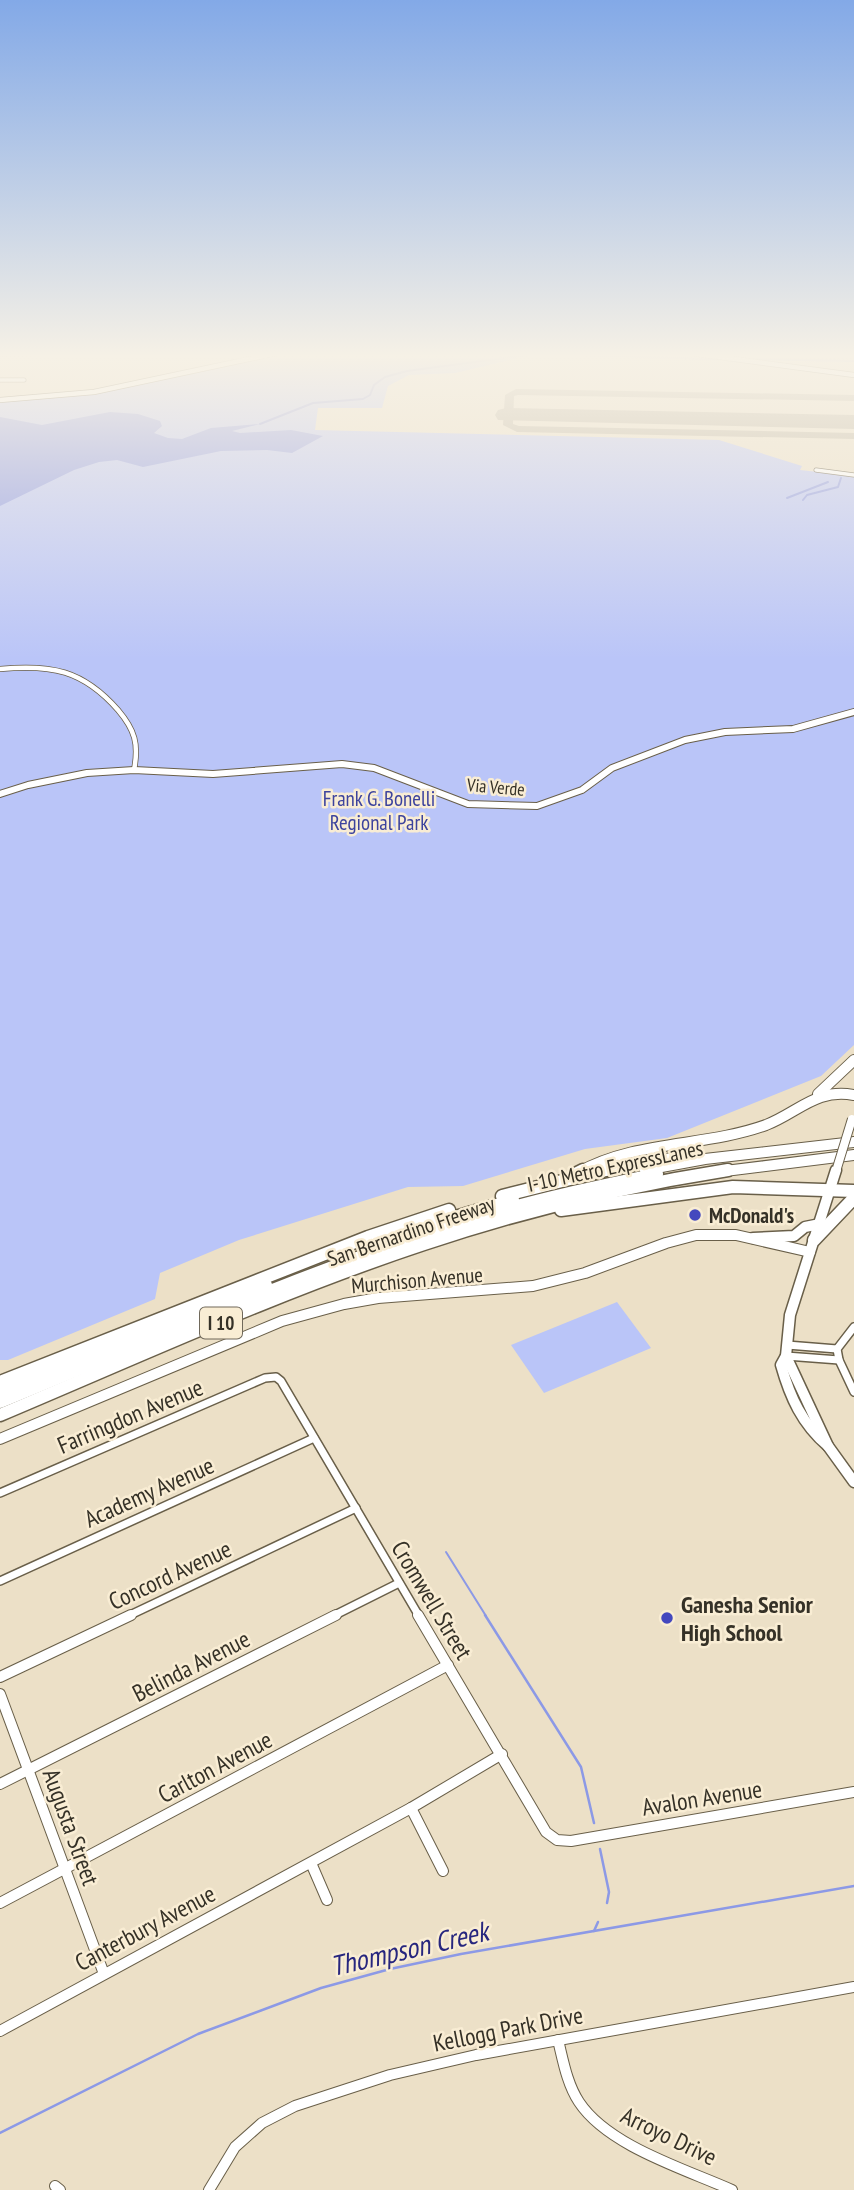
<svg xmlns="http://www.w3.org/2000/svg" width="854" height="2190" font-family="'PT Sans Narrow',sans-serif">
<rect width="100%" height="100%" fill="#ece0c7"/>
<!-- green -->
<g fill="#bac5f8">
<polygon points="280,353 629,353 625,357 544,355 518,358 455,373 409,375 388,386 382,408 318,408 315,430 719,440 802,466 800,470 854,476 854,1045 821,1076 667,1138 585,1149 463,1186 408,1187 239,1240 160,1273 155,1299 8,1360 0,1360 0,402 93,394"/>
<polygon points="617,1302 651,1348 544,1393 511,1345"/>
</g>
<!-- water -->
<polygon fill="#8c99e6" points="110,412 138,414 160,421 162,426 154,433 168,438 182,439 211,428 260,424 232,431 240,433 291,430 323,436 292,453 267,450 221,451 143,467 117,460 99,462 74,470 0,506 0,417 42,425"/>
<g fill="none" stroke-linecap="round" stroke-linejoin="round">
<!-- stream-far1 -->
<g stroke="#8c99e6" stroke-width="2">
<polyline points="754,359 854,361"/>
<polyline points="260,424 313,403 363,399 370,395 374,385 385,377 407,371 535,354 716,359"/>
<polyline points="787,498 828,482"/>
<polyline points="803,500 807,495 838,487 841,478"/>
<polyline points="446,1552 486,1616"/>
</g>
<!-- stream -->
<g stroke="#8c99e6" stroke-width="2.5">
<polyline points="485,1615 581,1767 594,1823"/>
<polyline points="600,1849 609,1892 607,1903"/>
<polyline points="594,1931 598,1922"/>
<polyline points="0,2133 198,2034 321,1988 390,1969 461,1954 854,1886"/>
</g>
<!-- taxiway -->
<g fill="#bcb29d" fill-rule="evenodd">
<polygon points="516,389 854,395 854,401 518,395 514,396 513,424 519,426 854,433 854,439 517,432 503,425 505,395"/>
<polygon points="675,412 689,417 691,419 686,422 675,418 666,422 661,419"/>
<polygon points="785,414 800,419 802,421 797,424 785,420 773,424 768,421"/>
</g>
<!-- runway -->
<polygon fill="#bcb29d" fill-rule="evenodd" points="506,408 854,415 854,429 498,420 495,415 498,410"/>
<defs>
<g id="minor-far3">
<polyline points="0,354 103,353"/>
<polyline points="0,380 24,380"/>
<polyline points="816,470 854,475"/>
</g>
<path id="minor-far2" d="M0 669C51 664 83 670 118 710 135 730 139 744 134 770"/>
<g id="minor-far1">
<polyline points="854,1327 837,1349 839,1360 854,1392"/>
<polyline points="787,1345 837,1349"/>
<polyline points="786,1356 839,1360"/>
<polyline points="0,1493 265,1378 276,1377 281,1381 419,1616"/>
<polyline points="0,1581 314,1438"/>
<polyline points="128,1616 356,1508"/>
<polyline points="333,1616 399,1583"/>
</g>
<g id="minor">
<polyline points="418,1615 546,1832 557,1840 571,1841 854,1792"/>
<polyline points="0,1677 131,1615"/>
<polyline points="0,1694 104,1974"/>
<polyline points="0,1784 336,1615"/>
<polyline points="411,1808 443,1871"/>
<polyline points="311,1863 327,1900"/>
<polyline points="0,1903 448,1665"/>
<polyline points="0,2031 411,1808 502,1754"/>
<path d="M558 2040C563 2060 567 2084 579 2102 608 2146 685 2169 732 2190"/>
<polyline points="55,2186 60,2190"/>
<polyline points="209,2190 235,2147 262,2123 295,2106 390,2075 476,2055 854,1987"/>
</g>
<g id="tertiary-far1">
<polyline points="690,353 854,375"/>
<polyline points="0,400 94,392 277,353"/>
</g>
<polyline id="tertiary" points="0,1439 282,1321 344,1304 378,1298 533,1286 585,1273 666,1243 696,1235 736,1235 810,1252"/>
<polyline id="secondary-far2" points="0,794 28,785 87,773 134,770 213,774 342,764 374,768 468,804 537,806 582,790 612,768 685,740 725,732 793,729 854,712"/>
<polyline id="secondary-far1" points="836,1172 837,1168"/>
<g id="secondary">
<polyline points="753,1238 794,1236 805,1227 820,1224"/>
<polyline points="786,1356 828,1446 854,1482"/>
<path d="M828 1446C802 1424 790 1397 781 1365L786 1356 790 1315 836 1170"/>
</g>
<g id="motorway-far1">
<polyline points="818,1094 854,1060"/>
<polyline points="645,1170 705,1159 854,1142"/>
<path d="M579 1172C637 1140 705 1147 766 1125 799 1112 816 1088 854 1095"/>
<polyline points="599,1172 677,1157"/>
<polyline points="717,1172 854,1155"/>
</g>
<g id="motorway">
<polyline points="573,1175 583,1170"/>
<polyline points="502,1196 606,1170"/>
<polyline points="561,1210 733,1187 854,1191"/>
<polyline points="415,1229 513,1200"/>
<polyline points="814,1240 854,1198"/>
<polyline points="0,1382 368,1237 449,1210"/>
<polyline points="0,1393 266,1285"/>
<path d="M0 1402C160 1336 320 1265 486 1215 542 1198 600 1186 657 1174"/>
<path d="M0 1415C140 1356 279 1292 424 1244 523 1211 625 1186 728 1170"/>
</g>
</defs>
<!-- minor-far3 casing -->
<use href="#minor-far3" stroke="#695f49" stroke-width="5"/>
<!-- minor-far2 casing -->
<use href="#minor-far2" stroke="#695f49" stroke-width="6"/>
<!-- minor-far1 casing -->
<use href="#minor-far1" stroke="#695f49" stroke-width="10"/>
<!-- minor casing -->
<use href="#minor" stroke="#695f49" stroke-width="12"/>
<!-- tertiary-far1 casing -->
<use href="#tertiary-far1" stroke="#695f49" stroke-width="6"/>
<!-- tertiary casing -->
<use href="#tertiary" stroke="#695f49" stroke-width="12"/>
<!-- secondary-far2 casing -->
<use href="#secondary-far2" stroke="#695f49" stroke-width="8"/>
<!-- secondary-far1 casing -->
<use href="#secondary-far1" stroke="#695f49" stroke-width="10"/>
<!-- secondary casing -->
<use href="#secondary" stroke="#695f49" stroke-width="13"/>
<!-- motorway-far1 casing -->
<use href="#motorway-far1" stroke="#695f49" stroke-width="12"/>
<!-- motorway casing -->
<use href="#motorway" stroke="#695f49" stroke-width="15"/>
<!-- minor-far3 -->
<use href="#minor-far3" stroke="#fff" stroke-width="3.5"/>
<!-- minor-far2 -->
<use href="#minor-far2" stroke="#fff" stroke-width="4.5"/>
<!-- minor-far1 -->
<use href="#minor-far1" stroke="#fff" stroke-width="7"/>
<!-- minor -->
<use href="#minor" stroke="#fff" stroke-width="10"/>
<!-- tertiary-far1 -->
<use href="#tertiary-far1" stroke="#fff" stroke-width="4.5"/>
<!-- tertiary -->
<use href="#tertiary" stroke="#fff" stroke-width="10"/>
<!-- secondary-far2 -->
<use href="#secondary-far2" stroke="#fff" stroke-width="6"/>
<!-- secondary-far1 -->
<use href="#secondary-far1" stroke="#fff" stroke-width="8"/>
<!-- secondary -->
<use href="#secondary" stroke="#fff" stroke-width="10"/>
<!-- motorway-far1 -->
<use href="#motorway-far1" stroke="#fff" stroke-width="10"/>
<!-- motorway -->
<use href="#motorway" stroke="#fff" stroke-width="12"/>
<defs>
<polyline id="secondary-bridge" points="837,1168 852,1119"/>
</defs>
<!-- secondary-bridge casing -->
<use href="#secondary-bridge" stroke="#695f49" stroke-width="10" stroke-linecap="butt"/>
<!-- secondary-bridge -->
<use href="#secondary-bridge" stroke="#fff" stroke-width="8"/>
</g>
<!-- sky -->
<linearGradient id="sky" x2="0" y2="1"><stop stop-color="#83a9e7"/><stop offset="0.54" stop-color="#f6f1e6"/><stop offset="1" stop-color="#f6f1e6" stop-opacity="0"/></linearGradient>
<rect width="854" height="659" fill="url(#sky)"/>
<!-- markers -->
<g fill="#4448be" stroke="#f9edd4" stroke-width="2.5">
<circle cx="695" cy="1215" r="7"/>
<circle cx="667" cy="1618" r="7"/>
</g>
<g text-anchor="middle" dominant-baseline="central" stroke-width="5" stroke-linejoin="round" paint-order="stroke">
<!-- far-street labels -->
<g font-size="18" fill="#353127" stroke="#f9edd4">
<text transform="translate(496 787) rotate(5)">Via Verde</text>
</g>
<!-- shield labels -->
<rect fill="#f9edd4" stroke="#70695b" stroke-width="2" x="200" y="1307.5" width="42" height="31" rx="5"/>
<g font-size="19" font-weight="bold" fill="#353127">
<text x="221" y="1323">I 10</text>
</g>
<!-- park labels -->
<g font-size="21" fill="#3d439d" stroke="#f9edd4">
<text x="379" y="798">Frank G. Bonelli<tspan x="379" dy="24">Regional Park</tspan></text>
</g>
<!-- street labels -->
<g font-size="21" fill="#353127" stroke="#f9edd4">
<text transform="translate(615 1166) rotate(-12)">I-10 Metro ExpressLanes</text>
<text transform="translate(411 1231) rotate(-19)">San Bernardino Freeway</text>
<text transform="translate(417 1280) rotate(-5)">Murchison Avenue</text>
</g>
<!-- poi labels -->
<g font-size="21" font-weight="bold" fill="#353127" stroke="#f9edd4" text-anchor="start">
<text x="709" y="1215">McDonald's</text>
</g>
<!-- near-street labels -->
<g font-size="24" fill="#353127" stroke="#f9edd4">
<text transform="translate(130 1416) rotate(-23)">Farringdon Avenue</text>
<text transform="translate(149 1492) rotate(-24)">Academy Avenue</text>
<text transform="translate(170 1575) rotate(-25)">Concord Avenue</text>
<text transform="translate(432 1600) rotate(59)">Cromwell Street</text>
<text transform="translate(191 1666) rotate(-27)">Belinda Avenue</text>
<text transform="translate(215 1767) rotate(-28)">Carlton Avenue</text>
<text transform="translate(702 1798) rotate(-9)">Avalon Avenue</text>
<text transform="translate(71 1827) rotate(70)">Augusta Street</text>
<text transform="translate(145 1928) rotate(-28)">Canterbury Avenue</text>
<text transform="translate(508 2029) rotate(-11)">Kellogg Park Drive</text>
<text transform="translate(669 2136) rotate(26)">Arroyo Drive</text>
</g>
<!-- near-poi labels -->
<g font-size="24" font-weight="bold" fill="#353127" stroke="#f9edd4" text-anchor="start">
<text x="681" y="1604">Ganesha Senior<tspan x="681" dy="28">High School</tspan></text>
</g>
<!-- near-water labels -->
<g font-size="28" font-style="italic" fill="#27267e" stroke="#f9edd4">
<text transform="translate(409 1948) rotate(-13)">Thompson Creek</text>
</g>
</g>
</svg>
